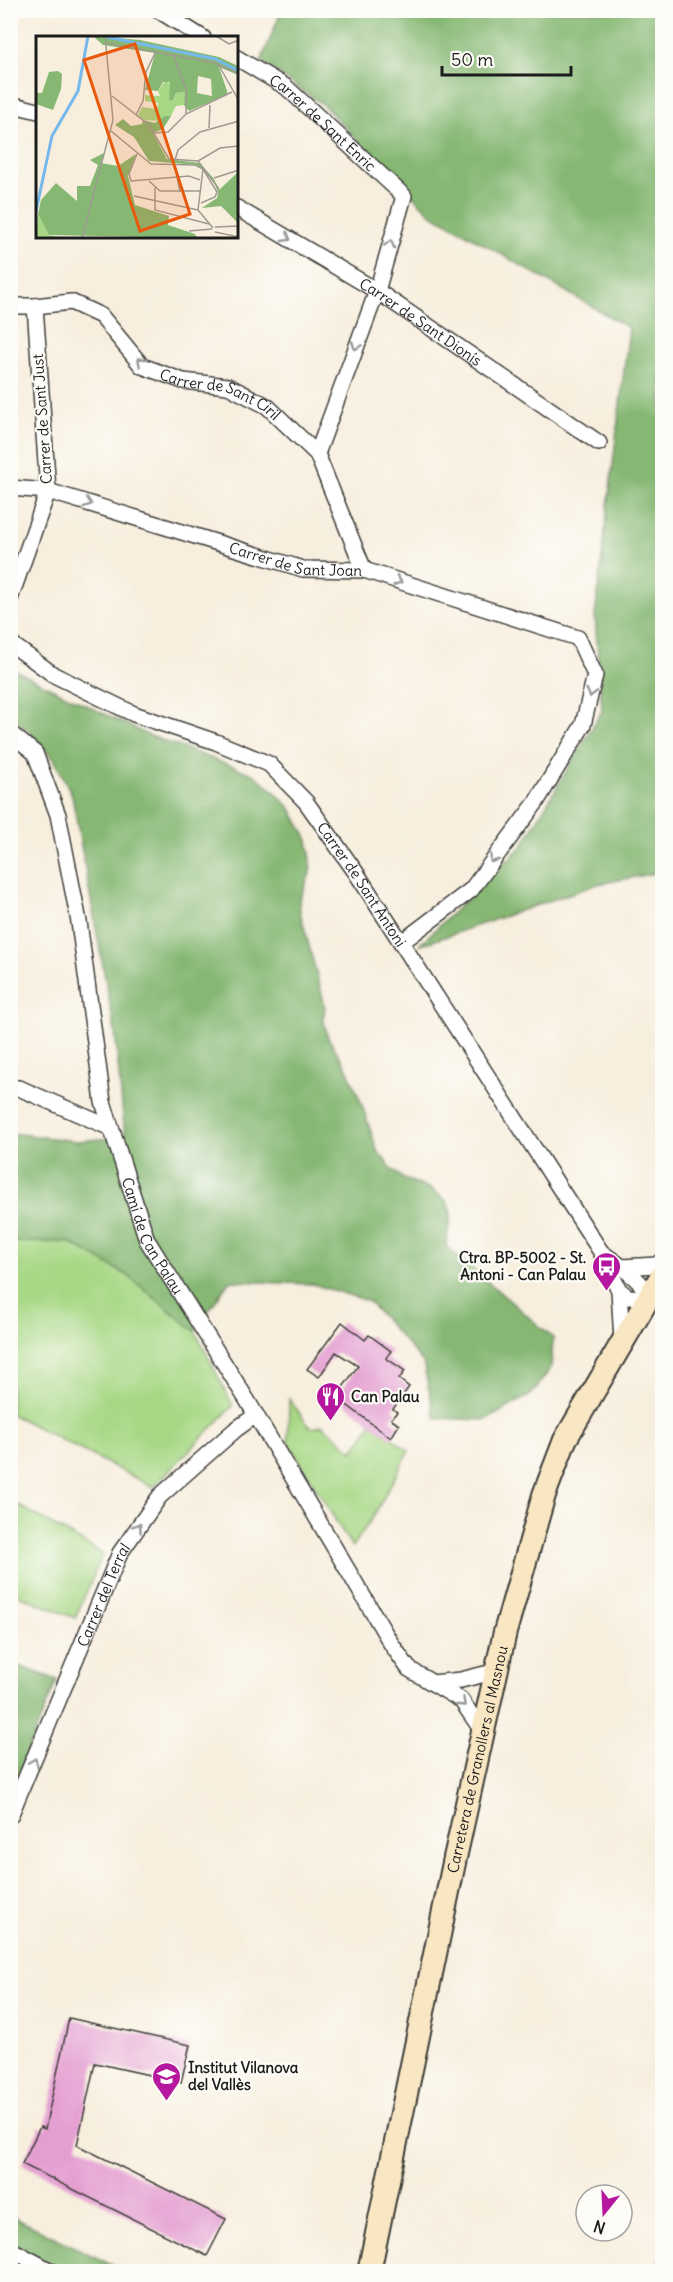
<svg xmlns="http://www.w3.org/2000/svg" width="673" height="2282" font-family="Delius,sans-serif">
<rect width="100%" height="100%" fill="#fdfcf7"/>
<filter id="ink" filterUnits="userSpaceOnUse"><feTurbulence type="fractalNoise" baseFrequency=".0167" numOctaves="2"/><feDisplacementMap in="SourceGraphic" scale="12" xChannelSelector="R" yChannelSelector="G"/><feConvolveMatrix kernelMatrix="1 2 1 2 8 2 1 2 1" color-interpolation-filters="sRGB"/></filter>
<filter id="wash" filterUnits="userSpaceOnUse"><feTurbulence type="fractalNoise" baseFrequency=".008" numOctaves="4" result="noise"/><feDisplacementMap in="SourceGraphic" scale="24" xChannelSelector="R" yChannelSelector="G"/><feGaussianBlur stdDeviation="1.35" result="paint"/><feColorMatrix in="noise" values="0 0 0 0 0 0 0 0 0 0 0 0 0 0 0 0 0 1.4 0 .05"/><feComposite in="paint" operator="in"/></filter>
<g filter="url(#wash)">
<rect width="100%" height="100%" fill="#f7eedd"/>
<!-- green -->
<g fill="#a8d886" stroke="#627a51" stroke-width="1.5">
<polygon points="10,1242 69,1242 127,1275 195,1331 233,1406 153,1487 11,1414"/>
<polygon points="289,1399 309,1426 314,1428 322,1425 353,1451 372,1423 409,1451 373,1517 352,1547 288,1442"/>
<polygon points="11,1501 103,1554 75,1618 11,1592"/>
</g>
<!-- forest -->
<g fill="#86b873" stroke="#516a48" stroke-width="1.5">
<polygon points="281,11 662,11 662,872 598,884 418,946 522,846 602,711 595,616 629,328 430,213 322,104 261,62"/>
<polygon points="10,668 148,735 253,774 273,790 291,809 308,840 311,861 310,873 299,902 300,912 323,998 325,1008 323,1018 328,1038 346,1066 361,1102 377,1150 390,1167 402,1178 431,1189 447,1201 451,1213 446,1246 553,1338 551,1368 532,1394 486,1420 435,1418 423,1362 368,1301 313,1284 229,1281 195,1331 127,1275 69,1242 11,1242 11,1133 76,1141 125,1137 115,1033 72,795 54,759 27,729 11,718"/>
<polygon points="11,1663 57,1680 11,1791 10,1663"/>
<polygon points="11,2216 124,2271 11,2271"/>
</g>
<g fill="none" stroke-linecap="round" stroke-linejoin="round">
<!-- stream -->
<polyline stroke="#76b8ec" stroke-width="5" points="655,2272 662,2260"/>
</g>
<g id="blocks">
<!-- building -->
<g fill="#e49fd1">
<polygon points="342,1322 365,1340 369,1335 391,1351 386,1358 405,1371 399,1379 409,1387 393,1409 397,1412 391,1419 399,1425 391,1438 336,1397 358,1366 336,1352 319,1377 307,1369"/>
<polygon points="69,2018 190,2045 181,2082 95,2063 77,2145 226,2219 207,2256 22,2164 40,2127 45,2129"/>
</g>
</g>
</g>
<g filter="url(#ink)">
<use href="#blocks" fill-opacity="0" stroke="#3d3c39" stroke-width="1.5"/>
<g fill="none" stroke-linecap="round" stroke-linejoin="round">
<defs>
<g id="minor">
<polyline points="158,10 203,38"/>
<path id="s1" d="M237 58 286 87 404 196 377 291 317 454"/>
<polyline points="10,104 38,111"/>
<path id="s2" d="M237 208 377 291 599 443"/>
<path id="s3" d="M10 306H35L71 302 101 316 142 366 183 381 228 386 267 406 317 454 364 570"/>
<path id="s4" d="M10 488 48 491 303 569 364 570 578 638 595 675 583 725 535 804 471 890 402 942"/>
<polyline points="10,599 48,491 35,306"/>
<path id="s5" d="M10 643 54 675 134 714 216 742 269 764 306 802 357 874 601 1252 619 1290 622 1341"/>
<path id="s6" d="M10 733 35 753 58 815 79 922 103 1102 147 1240 247 1400 392 1645 409 1669 461 1700 483 1732"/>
<polyline points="10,1088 19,1088 111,1128"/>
<path d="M601 1252C615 1262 646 1282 649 1298L628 1297 619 1290"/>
<polyline points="622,1267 656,1265 662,1261"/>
<polyline points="432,1683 461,1680 497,1671"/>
<path id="s7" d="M10 1816 120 1553 160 1496 235 1430 256 1415"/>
<polyline points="10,2249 53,2272"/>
</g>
<g id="secondary">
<path id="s8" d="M369 2272 455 1858 505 1632 544 1495 565 1440 662 1275"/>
</g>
</defs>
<!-- minor casing -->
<use href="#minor" stroke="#3d3c39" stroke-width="18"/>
<!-- secondary casing -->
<use href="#secondary" stroke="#3d3c39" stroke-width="26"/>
<!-- minor -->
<use href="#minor" stroke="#fff" stroke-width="15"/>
<!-- secondary -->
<use href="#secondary" stroke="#f9e7c3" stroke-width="22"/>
</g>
<!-- one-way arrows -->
<defs><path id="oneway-chevron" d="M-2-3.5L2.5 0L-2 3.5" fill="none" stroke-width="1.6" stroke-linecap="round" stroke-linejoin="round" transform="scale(1.5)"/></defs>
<g stroke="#999">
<use href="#oneway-chevron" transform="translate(287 238) rotate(31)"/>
<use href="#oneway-chevron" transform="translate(390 244) rotate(-74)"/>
<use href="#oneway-chevron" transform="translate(356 346) rotate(110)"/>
<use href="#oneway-chevron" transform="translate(141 361) rotate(-139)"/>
<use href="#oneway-chevron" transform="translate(88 503) rotate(17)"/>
<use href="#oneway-chevron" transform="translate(398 581) rotate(18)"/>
<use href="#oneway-chevron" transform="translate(591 693) rotate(104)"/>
<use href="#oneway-chevron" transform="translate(493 859) rotate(127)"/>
<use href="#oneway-chevron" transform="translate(138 1527) rotate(-55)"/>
<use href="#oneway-chevron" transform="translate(462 1703) rotate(43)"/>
<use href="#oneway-chevron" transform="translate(34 1762) rotate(-68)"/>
</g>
</g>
<!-- icons -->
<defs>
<symbol id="bus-pin" viewBox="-11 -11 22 30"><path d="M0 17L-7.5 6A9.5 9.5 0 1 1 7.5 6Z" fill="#b5179e" stroke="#fdfcf7"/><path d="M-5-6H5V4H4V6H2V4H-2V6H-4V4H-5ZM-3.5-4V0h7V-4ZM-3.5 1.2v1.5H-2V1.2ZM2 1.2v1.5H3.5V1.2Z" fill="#fff"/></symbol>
<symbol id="restaurant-pin" viewBox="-11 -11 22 30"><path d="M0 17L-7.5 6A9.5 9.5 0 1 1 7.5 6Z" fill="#b5179e" stroke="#fdfcf7"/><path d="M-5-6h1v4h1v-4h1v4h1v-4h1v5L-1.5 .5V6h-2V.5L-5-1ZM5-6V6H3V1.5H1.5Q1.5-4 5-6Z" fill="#fff"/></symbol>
<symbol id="school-pin" viewBox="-11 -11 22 30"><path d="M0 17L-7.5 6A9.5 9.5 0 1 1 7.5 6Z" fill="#b5179e" stroke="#fdfcf7"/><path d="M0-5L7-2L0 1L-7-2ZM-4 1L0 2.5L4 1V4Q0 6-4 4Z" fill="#fff"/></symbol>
</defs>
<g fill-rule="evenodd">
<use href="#bus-pin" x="590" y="1250" width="33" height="45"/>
<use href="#restaurant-pin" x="314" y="1380" width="33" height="45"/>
<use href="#school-pin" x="150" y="2060" width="33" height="45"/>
</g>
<g text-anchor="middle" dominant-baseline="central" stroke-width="4.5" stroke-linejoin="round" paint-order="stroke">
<!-- street labels -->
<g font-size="15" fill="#1c1c1c" stroke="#fdfcf7">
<text stroke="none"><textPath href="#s1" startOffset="108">Carrer de Sant Enric</textPath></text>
<text stroke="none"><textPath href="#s2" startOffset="216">Carrer de Sant Dionís</textPath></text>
<text stroke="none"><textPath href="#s3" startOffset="243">Carrer de Sant Ciril</textPath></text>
<text transform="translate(42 419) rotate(-94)">Carrer de Sant Just</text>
<text stroke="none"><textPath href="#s4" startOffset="296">Carrer de Sant Joan</textPath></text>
<text stroke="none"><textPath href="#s5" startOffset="440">Carrer de Sant Antoni</textPath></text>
<text stroke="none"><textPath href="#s6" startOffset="532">Camí de Can Palau</textPath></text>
<text stroke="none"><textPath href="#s7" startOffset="240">Carrer del Terral</textPath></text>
<text stroke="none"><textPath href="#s8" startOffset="524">Carretera de Granollers al Masnou</textPath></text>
</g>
<!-- poi labels -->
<g font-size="15" font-weight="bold" fill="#1c1c1c" stroke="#fdfcf7" text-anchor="start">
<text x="586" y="1257" text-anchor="end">Ctra. BP-5002 - St.<tspan x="586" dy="17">Antoni - Can Palau</tspan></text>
<text x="351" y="1396">Can Palau</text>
<text x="188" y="2067">Institut Vilanova<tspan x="188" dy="17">del Vallès</tspan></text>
</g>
</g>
<!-- overview -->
<g transform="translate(36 36)">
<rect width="202" height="202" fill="#f7eedd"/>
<path d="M129 45 136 48 133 64H137L140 57 150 56 148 69 140 70 135 80 125 85 107 84 102 79 106 71 121 73 122 67 109 65V59L124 60 122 55ZM2 178 13 199 29 202H0Z" fill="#a8d886"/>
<path d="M57 0 104 4 183 21 202 30V39L183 31 192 58 153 75 148 69 149 56 140 57 137 64H133L134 46H127L122 55 109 54 119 17 67 9ZM162 40 175 43 176 60 161 57ZM22 35 26 38 25 53 17 74 0 68V57H6L13 36ZM129 80H135L127 93 117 97 131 123 164 127 178 143 183 154 202 136V187L185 170 166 172 181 162 182 156 177 144 161 129 113 125 98 101 79 89 87 83 95 90 106 88 107 84 119 87ZM68 117 65 127 82 130 100 118 92 140 99 169 133 180 132 189 159 198 161 202 13 199 2 178 5 164 20 147 41 165V150H54L62 129 54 124Z" fill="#86b873" fill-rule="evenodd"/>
<path fill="none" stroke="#76b8ec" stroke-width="3" d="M71 1 179 23 203 35M0 175 16 100 42 55 52 0"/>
<path fill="none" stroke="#9f9a90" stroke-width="1.5" d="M180 0 193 8 203 4M70 7 179 27 203 38M137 18 150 53V78M182 28 203 65M76 60 113 89 133 123 162 125 183 153M100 79 107 65 110 36 120 15M173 92 174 69M75 95 115 128 159 129 167 133 181 156 179 161 165 167M118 97 132 96 150 78 196 56M101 118 93 138 95 145 153 140 164 144M139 124 142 114 164 96 203 85M162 125 184 112 203 110M139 130 144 156M167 133 162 174 177 192M178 142 203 134M113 145 124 155H164M119 152V174L173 188M98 160 162 174M179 191 203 190M153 195 176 193M179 196 203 201M46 202 77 84 69 0"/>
<path fill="#e8590c" fill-opacity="0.15" stroke="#e8590c" stroke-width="3" d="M99 8 154 178 104 195 48 24Z"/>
<rect width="202" height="202" fill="none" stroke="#1c1c1c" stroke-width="3"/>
</g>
<!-- margin -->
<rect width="673" height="2282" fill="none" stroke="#fdfcf7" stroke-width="36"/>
<!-- north arrow -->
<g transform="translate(604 2213) rotate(198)"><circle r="28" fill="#fdfcf7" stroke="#a3a29f" stroke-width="1.5"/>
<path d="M0-4.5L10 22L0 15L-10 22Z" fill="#b5179e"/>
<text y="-9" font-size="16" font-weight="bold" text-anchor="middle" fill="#1c1c1c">N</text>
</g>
<!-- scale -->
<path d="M442 66v9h129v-9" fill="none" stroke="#1c1c1c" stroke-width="3"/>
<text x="451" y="66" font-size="18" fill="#1c1c1c" stroke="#fdfcf7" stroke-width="4.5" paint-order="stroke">50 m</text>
</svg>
